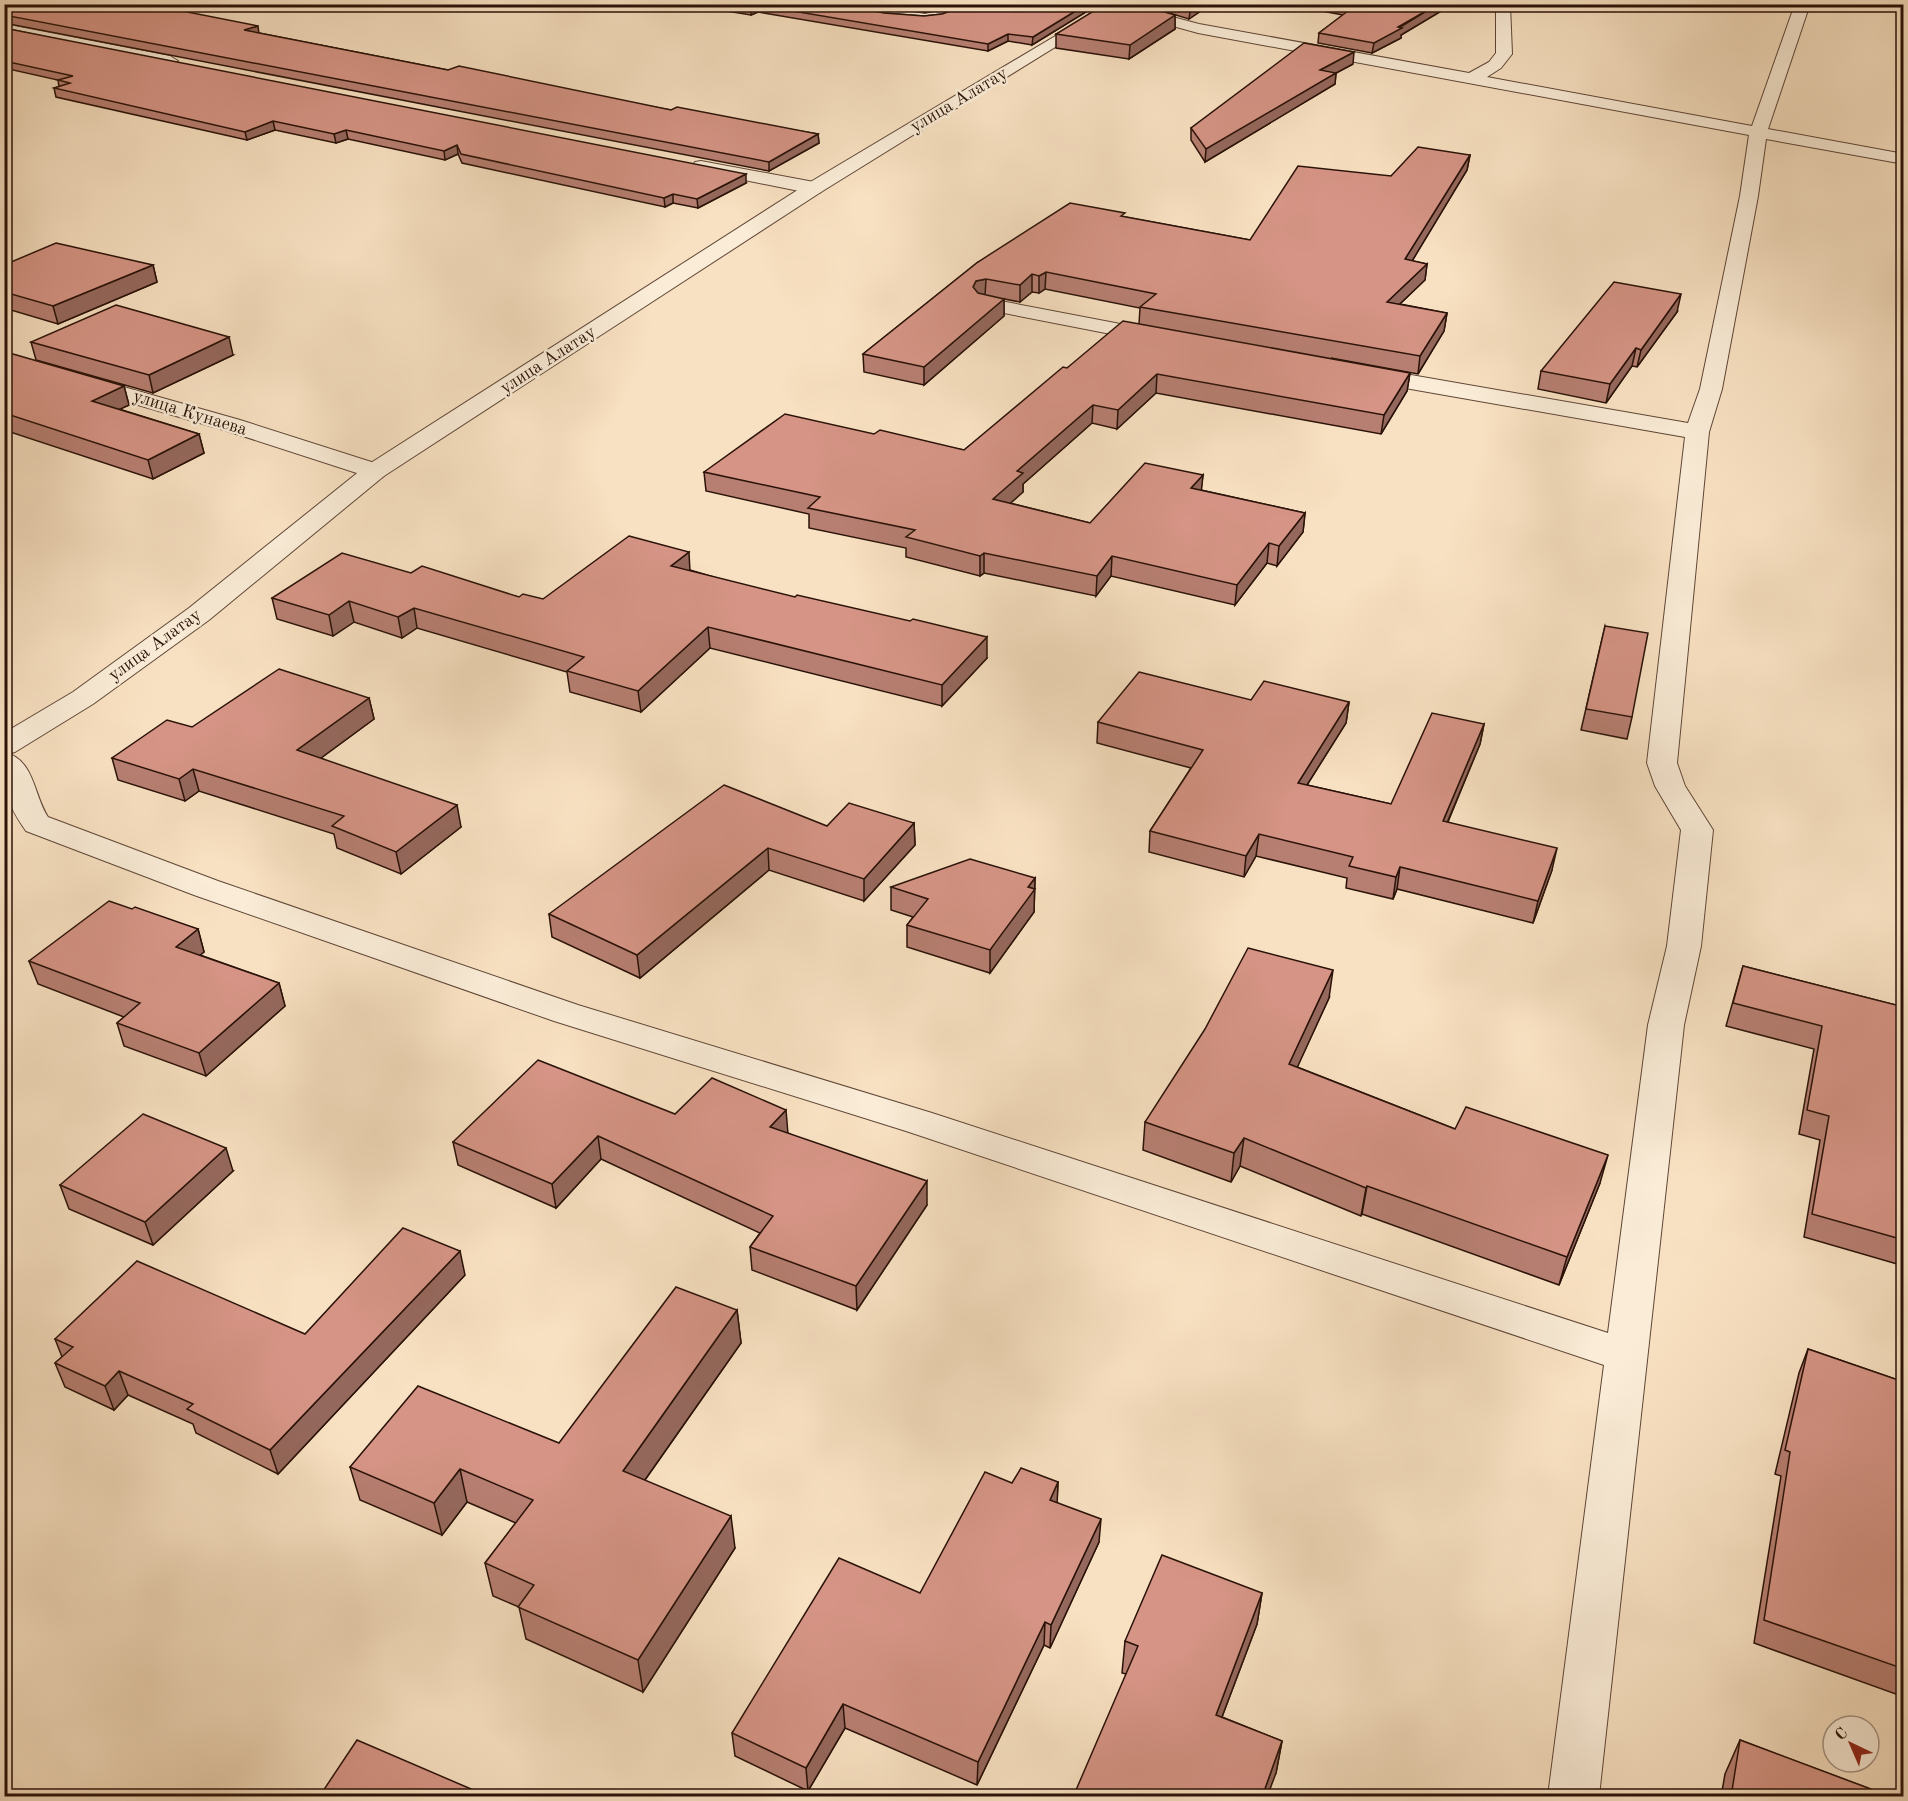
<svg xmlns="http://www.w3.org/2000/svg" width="1908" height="1801" font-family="'Old Standard TT',serif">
<rect width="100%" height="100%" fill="#f8e1c2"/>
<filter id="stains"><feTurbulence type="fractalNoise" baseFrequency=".00333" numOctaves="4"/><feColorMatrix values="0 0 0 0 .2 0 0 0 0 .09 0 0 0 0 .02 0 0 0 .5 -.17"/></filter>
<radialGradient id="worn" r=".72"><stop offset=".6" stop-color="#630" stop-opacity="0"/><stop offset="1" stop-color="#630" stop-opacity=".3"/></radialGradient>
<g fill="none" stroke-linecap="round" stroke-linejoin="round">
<defs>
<g id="minor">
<path d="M825 4H865L925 14 938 11 952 4H971C941 36 870 14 832 8Z"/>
<path d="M1496 4H1510L1512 54 1501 68 1487 77 1752 126 1795 4H1810L1768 129 1904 154V164L1766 139 1758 196 1722 389 1709 432 1677 763 1685 786 1713 830 1701 946 1684 1025 1599 1796H1548L1604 1365 906 1131 554 1021 194 895 26 831C4 799 4 790 4 752 35 760 33 794 48 817L218 881 578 1005 932 1113 1608 1333 1648 1025 1667 946 1681 830 1655 786 1647 763 1685 437 1365 381 1357 379 1354 374 1357 369 1365 367 1688 423 1700 389 1740 196 1749 135 1198 33 1126 13 1124 10 1131 6 1199 24 1469 73 1489 62 1496 53Z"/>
<polygon points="4,24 170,56 178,61 170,66 4,33"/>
<polygon points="701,161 814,182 821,184 823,188 821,192 814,194 695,170 692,166 695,162"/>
<polygon points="985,298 1157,331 1165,332 1168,337 1165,342 1157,343 978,308 975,304 978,300"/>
<polygon points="4,353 240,420 384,466 387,471 384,476 375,478 366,476 224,430 4,366"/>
</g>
<polygon id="tertiary" points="1094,13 1099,14 1101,17 1099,20 821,192 384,476 209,620 93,704 15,752 4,755 4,733 73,692 189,608 366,466 807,184"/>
</defs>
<!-- minor casing -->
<use href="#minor" stroke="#5e4636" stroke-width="2"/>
<!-- tertiary casing -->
<use href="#tertiary" stroke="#5e4636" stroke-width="2"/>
<!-- minor -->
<use href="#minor" fill="#faecd7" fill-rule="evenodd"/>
<!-- tertiary -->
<use href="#tertiary" fill="#faecd7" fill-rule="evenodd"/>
</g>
<!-- wall -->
<g fill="#b77f72" stroke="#2a1208" stroke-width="1.5">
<polygon points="4,4 259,33 448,70 671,110 818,134 819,143 769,171 4,23"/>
<polygon points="675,4 840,4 884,13 924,16 942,14 959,8 964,4 1099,4 1032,45 1008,41 988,51 758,12 751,15 714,9 711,11"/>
<polygon points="882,4 945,4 925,12"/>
<polygon points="1139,4 1211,4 1189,19"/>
<polygon points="1284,4 1453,4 1401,35 1401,38 1372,53 1318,43 1319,33 1343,15"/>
<polygon points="1175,15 1175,29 1129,59 1056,48 1056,34"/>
<polygon points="4,28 746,183 698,208 673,203 665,207 462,163 458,154 445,160 348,139 336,143 275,130 247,140 56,97 54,88 59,87 58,80 4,68"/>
<polygon points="1353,64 1336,73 1335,84 1205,162 1191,140 1191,128"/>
<polygon points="1470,155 1467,170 1412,261 1427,264 1425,280 1400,304 1447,313 1444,331 1418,374 1331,358 1410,373 1407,391 1381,434 1156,393 1117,429 1092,423 1023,484 1023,492 1010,503 1090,523 1203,475 1201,490 1305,513 1303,532 1277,566 1267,563 1235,605 1111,576 1096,596 984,573 980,576 906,557 906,548 809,528 809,514 706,491 704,472 874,434 964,450 1067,368 1139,324 1140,308 1045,289 1039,293 1032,292 1020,302 1004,299 1004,316 924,385 864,372 863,354 978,262 1125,217 1250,240 1391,176"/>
<polygon points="4,265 153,265 157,282 58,324 4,308"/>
<polygon points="1677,312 1637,367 1632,366 1606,403 1538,389 1541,371"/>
<polygon points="31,342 233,355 153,393 36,360"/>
<polygon points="4,353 124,386 129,405 119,409 199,434 204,453 153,479 4,430"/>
<polygon points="690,570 987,658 942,706 710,648 641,712 570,692 567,672 417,628 402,638 354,622 333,636 277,619 272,598 411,573 519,597 543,599"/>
<polygon points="1605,626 1632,717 1627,739 1581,730"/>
<polygon points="369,698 374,719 321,758 461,827 401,874 337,848 334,834 199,791 185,801 118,780 112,758 192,727"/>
<polygon points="1251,700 1349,702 1346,723 1307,785 1391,804 1484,724 1480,744 1448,822 1552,870 1533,923 1397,889 1393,899 1346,888 1347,878 1256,856 1244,877 1149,852 1150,831 1191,768 1097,743 1098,722"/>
<polygon points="914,823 915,845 864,901 769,870 640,978 552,937 549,914 827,826"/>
<polygon points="1035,878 1034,912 990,973 907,947 907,925 913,917 891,910 891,887"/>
<polygon points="132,909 198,929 204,952 200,955 279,983 285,1006 206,1076 124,1046 117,1023 124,1017 38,984 29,961"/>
<polygon points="1743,966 1904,1007 1904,1266 1804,1237 1820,1140 1799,1134 1814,1049 1726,1026"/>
<polygon points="1329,998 1297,1067 1455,1129 1600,1183 1559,1285 1362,1214 1361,1216 1240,1166 1231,1182 1143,1150 1145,1122"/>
<polygon points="675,1114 788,1133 927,1205 857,1310 752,1270 750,1247 760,1233 601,1159 556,1208 458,1165 453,1142"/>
<polygon points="233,1171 153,1245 69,1209 60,1185"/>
<polygon points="465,1275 278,1474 196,1433 193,1424 128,1395 114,1410 65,1387 55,1363 62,1357 55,1339 305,1334"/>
<polygon points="737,1310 741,1343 645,1480 735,1548 643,1692 526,1639 519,1607 493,1596 485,1563 516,1523 467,1502 442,1535 360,1500 350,1467 559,1443"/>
<polygon points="1808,1349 1904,1382 1904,1697 1754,1643 1781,1476 1775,1474 1799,1373"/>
<polygon points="1058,1482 1057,1502 1099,1542 1050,1648 1044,1645 977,1785 845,1728 808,1791 735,1756 732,1733 920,1593 1012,1483"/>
<polygon points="1262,1593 1257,1624 1222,1717 1282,1741 1276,1773 1126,1674 1122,1673 1125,1641"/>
<polygon points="1740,1740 1892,1797 1721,1797 1725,1774"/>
</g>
<!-- shaded-wall -->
<g fill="#95685d" stroke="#2a1208" stroke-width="1.5">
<polygon points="710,4 714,4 714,9 711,11"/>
<polygon points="925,4 945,4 925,12"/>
<polygon points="1087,4 1099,4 1032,45 1033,37"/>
<polygon points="1201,4 1211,4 1189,19 1190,12"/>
<polygon points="1438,4 1453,4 1401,35 1401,38 1372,53 1374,43"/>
<polygon points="758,5 758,12 751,15 751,8"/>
<polygon points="1175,15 1175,29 1129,59 1130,45"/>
<polygon points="258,26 259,34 244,30"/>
<polygon points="1008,34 1008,41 988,51 988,44"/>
<polygon points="1354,52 1353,64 1336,73 1335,84 1205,162 1206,149 1320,70"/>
<polygon points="273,121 275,130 247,140 245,132"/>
<polygon points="346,130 348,139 336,143 334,134"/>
<polygon points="818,134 819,143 769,171 769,162"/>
<polygon points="457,145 458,154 445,160 444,151"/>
<polygon points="1470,155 1467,170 1403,276 1405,259"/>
<polygon points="746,174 746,183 698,208 697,199"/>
<polygon points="673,194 673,203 665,207 664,198"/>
<polygon points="1427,264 1425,280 1384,319 1387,302"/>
<polygon points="153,265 157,282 58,324 53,306"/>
<polygon points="1046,272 1045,289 1039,293 1039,276"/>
<polygon points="1032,274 1032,292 1020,302 1020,285"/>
<polygon points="986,279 985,296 976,299 973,287 976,281"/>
<polygon points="1681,294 1677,312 1637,367 1641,350"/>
<polygon points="1004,299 1004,316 924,385 924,367"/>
<polygon points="1447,313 1444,331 1418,374 1420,356"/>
<polygon points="229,337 233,355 153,393 149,375"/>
<polygon points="1636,348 1632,366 1606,403 1610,384"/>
<polygon points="1410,373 1407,391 1381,434 1384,415"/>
<polygon points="1157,374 1156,393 1117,429 1118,410"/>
<polygon points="124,386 129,405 97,420 92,401"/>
<polygon points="1093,405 1092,423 1023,484 1023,492 993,519 993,499 1017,471"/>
<polygon points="199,434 204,453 153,479 148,460"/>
<polygon points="1203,475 1201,494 1191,488"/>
<polygon points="1305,513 1303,532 1277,566 1279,546"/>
<polygon points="1269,543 1267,563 1235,605 1237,585"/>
<polygon points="689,552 690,572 671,566"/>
<polygon points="984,553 984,573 980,576 980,556"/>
<polygon points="1112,556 1111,576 1096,596 1097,576"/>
<polygon points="349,601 354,622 333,636 329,615"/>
<polygon points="414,608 417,628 402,638 398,617"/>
<polygon points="708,627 710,648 641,712 638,691"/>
<polygon points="987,637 987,658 942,706 942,685"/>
<polygon points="369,698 374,719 302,772 297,750"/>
<polygon points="1349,702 1346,723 1295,804 1298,783"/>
<polygon points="1484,724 1480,744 1439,842 1443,821"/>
<polygon points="193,769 199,791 185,801 179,779"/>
<polygon points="457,805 461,827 401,874 396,852"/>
<polygon points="914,823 915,845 864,901 864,879"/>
<polygon points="1259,834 1256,856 1244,877 1246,856"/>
<polygon points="768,848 769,870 640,978 637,955"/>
<polygon points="1557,848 1552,870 1533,923 1538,901"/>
<polygon points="1400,867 1397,889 1393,899 1396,877"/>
<polygon points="1035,878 1034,912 990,973 990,950 1028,887"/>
<polygon points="198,929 204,952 183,969 176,947"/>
<polygon points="1333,970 1329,998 1286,1092 1289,1064"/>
<polygon points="279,983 285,1006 206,1076 199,1053"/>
<polygon points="786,1110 788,1134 770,1127"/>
<polygon points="598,1136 601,1159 556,1208 552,1184"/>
<polygon points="1244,1138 1240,1166 1231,1182 1234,1153"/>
<polygon points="226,1148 233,1171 153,1245 145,1222"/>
<polygon points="1608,1155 1600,1183 1559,1285 1567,1257"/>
<polygon points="927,1181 927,1205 857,1310 856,1286"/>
<polygon points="1367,1186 1362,1214 1361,1216 1366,1188"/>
<polygon points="460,1251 465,1275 278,1474 270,1450"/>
<polygon points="737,1310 741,1343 628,1504 623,1471"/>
<polygon points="119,1371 128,1395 114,1410 105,1386"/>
<polygon points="460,1469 467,1502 442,1535 434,1503"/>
<polygon points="1058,1482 1057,1506 1050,1500"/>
<polygon points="731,1516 735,1548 643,1692 638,1660"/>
<polygon points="1101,1519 1099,1542 1050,1648 1051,1625"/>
<polygon points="1262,1593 1257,1624 1211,1746 1216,1715"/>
<polygon points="1045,1622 1044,1645 977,1785 978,1762"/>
<polygon points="843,1704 845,1728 808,1791 806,1768"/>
<polygon points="1282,1741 1276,1773 1267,1797 1262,1797"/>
</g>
<!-- building -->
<g fill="#d59485" stroke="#2a1208" stroke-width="1.5">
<polygon points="4,4 147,4 258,26 244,30 448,70 459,66 671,110 677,107 818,134 769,162 4,15"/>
<polygon points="730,4 840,4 884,13 924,16 942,14 959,8 964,4 1087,4 1033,37 1008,34 988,44 758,5 751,8"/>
<polygon points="1105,4 1137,4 1175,15 1130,45 1056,34"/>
<polygon points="1165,4 1201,4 1190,12"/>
<polygon points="1336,4 1438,4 1398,27 1402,28 1374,43 1319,33 1353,7"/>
<polygon points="4,28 746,174 697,199 673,194 664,198 461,154 457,145 444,151 346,130 334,134 273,121 245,132 54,88 70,83 58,80 73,76 4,61"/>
<polygon points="1304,43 1354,52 1320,70 1336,73 1206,149 1191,128"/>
<polygon points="1418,147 1470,155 1405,259 1427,264 1387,302 1447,313 1420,356 1140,307 1156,294 1046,272 1039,276 1032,274 1020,285 986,279 976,281 973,287 978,293 1004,299 924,367 863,354 978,262 1070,203 1125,213 1121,216 1250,240 1298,166 1391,176"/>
<polygon points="56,243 153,265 53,306 4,292 4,265"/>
<polygon points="1614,282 1681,294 1641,350 1636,348 1610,384 1541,371"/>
<polygon points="116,305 229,337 149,375 31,342"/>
<polygon points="1123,321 1410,373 1384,415 1157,374 1118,410 1093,405 1017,471 1023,473 993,499 1090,523 1145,463 1203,475 1191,488 1305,513 1279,546 1269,543 1237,585 1112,556 1097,576 984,553 980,556 906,537 915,530 808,508 820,497 704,472 785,414 874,434 880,430 964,450 1063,367 1067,368"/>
<polygon points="6,352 124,386 92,401 199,434 148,460 4,413 4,353"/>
<polygon points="629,536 689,552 671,566 795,597 797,595 910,621 913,619 987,637 942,685 708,627 638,691 567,671 584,657 414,608 398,617 349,601 329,615 272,598 342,553 411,573 422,566 519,597 523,594 543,599"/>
<polygon points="1605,626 1648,633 1632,717 1586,709"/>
<polygon points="279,669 369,698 297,750 457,805 396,852 332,826 344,816 193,769 179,779 112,758 167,720 192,727"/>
<polygon points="1139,672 1251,700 1264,681 1349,702 1298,783 1391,804 1432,713 1484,724 1443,821 1557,848 1538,901 1400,867 1396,877 1349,866 1353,857 1259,834 1246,856 1150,831 1203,750 1098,722"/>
<polygon points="724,785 827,826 849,803 914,823 864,879 768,848 637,955 549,914"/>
<polygon points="970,859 1035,878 1028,887 1035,889 990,950 907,925 928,899 891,887"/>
<polygon points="109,901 132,909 135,907 198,929 176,947 279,983 199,1053 117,1023 140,1003 29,961"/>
<polygon points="1248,948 1333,970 1289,1064 1455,1129 1466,1107 1608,1155 1567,1257 1367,1186 1366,1188 1244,1138 1234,1153 1145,1122 1205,1029"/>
<polygon points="1743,966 1904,1007 1904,1240 1812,1214 1829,1116 1807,1110 1822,1026 1733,1003"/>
<polygon points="538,1060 675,1114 712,1078 786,1110 770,1127 927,1181 856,1286 750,1247 773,1216 598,1136 552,1184 453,1142"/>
<polygon points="143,1114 226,1148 145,1222 60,1185"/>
<polygon points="403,1228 460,1251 270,1450 187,1409 193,1404 119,1371 105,1386 55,1363 73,1347 55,1339 137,1261 305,1334"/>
<polygon points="676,1287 737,1310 623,1471 731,1516 638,1660 518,1607 534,1585 485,1563 533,1500 460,1469 434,1503 350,1467 418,1386 559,1443"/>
<polygon points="1808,1349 1904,1382 1904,1669 1764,1620 1790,1452 1785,1450"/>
<polygon points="1021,1468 1058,1482 1050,1500 1101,1519 1051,1625 1045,1622 978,1762 843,1704 806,1768 732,1733 839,1558 920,1593 985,1472 1012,1483"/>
<polygon points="1162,1555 1262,1593 1216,1715 1282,1741 1262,1797 1073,1797 1138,1646 1125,1641"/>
<polygon points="357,1740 485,1795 484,1797 319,1797"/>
<polygon points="1740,1740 1892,1797 1731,1797"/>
</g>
<g text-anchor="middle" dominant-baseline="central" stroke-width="5" stroke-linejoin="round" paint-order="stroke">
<!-- far-street labels -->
<g font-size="18" fill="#2a1208" stroke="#faecd7">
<text transform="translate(959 100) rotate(-31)">улица Алатау</text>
<text transform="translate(548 360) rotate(-33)">улица Алатау</text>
<text transform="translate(190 413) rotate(17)">улица Кунаева</text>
<text transform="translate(155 645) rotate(-36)">улица Алатау</text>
</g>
</g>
<!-- margin -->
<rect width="1908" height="1801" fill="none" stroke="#f8e1c2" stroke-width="24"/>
<rect x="6" y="6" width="1896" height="1789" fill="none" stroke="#2a1208" stroke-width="3"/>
<rect x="12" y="12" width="1884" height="1777" fill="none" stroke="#2a1208" stroke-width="1.5"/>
<!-- north arrow -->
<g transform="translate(1851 1744) rotate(316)"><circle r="28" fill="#faecd7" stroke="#a79584" stroke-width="1.5"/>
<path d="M0-4.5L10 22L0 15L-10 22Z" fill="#8f2418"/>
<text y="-9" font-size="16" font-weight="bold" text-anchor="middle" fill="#2a1208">С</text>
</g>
<rect width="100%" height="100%" filter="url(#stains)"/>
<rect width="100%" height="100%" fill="url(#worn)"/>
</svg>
